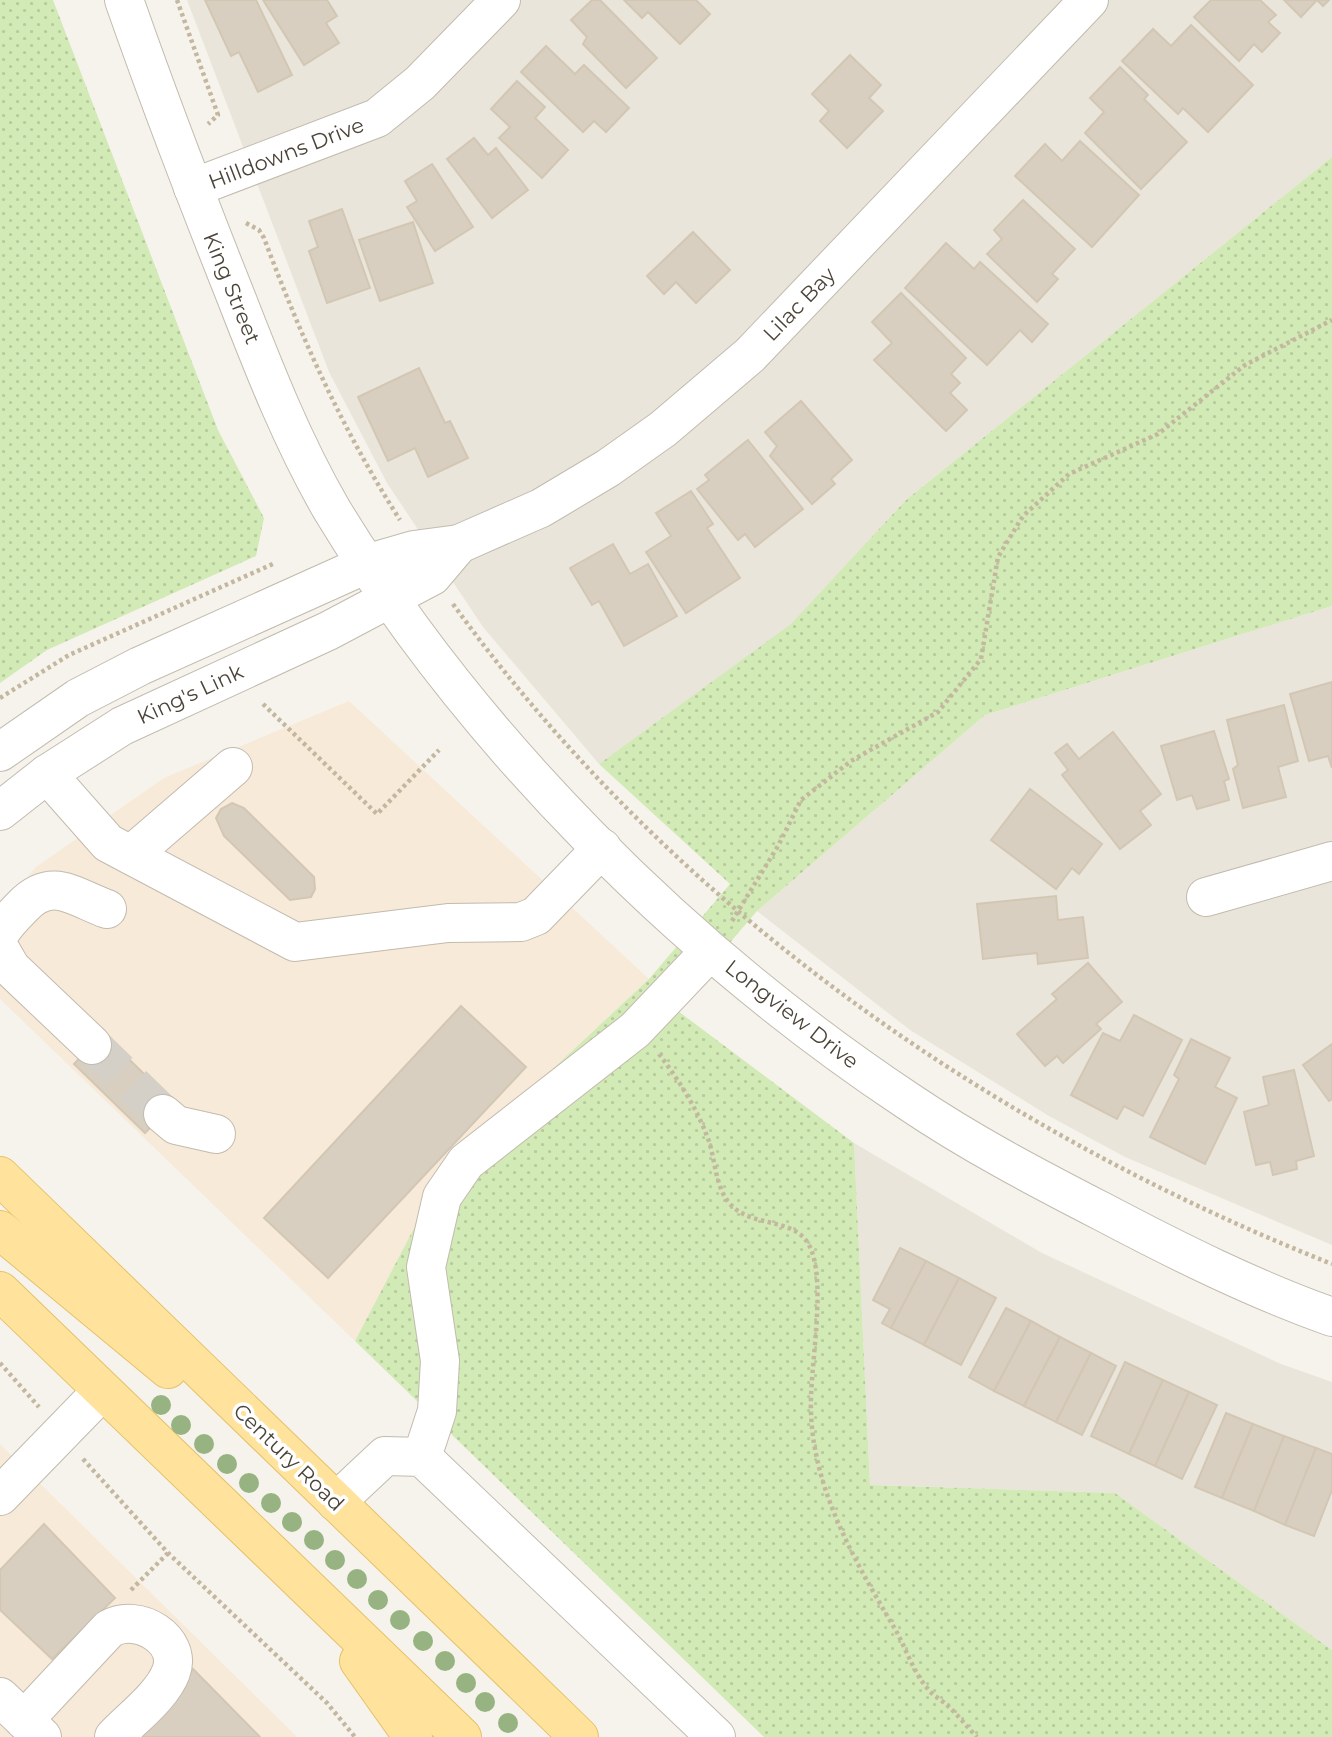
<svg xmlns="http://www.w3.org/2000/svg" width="1332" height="1737" font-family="Montserrat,sans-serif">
<defs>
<pattern id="grass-dots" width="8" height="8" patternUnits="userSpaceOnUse" patternTransform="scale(1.75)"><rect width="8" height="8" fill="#d2eab5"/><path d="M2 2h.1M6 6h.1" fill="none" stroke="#b6ca9c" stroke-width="1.8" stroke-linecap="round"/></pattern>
</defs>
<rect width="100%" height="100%" fill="#f6f3ec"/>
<!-- residential -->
<g fill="#eae5da">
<polygon points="187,0 1332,0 1332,157 906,500 791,625 599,764 483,627 387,483 329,372"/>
<polygon points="1332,606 1332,1245 1125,1157 1049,1116 910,1030 757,911 985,715"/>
<polygon points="854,1143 1042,1253 1281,1364 1332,1382 1332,1650 1115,1493 870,1485"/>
</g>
<!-- commercial -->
<g fill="#f7ead8">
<polygon points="349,701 649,979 444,1171 355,1341 0,999 0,911 36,867 164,778"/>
<polygon points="0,1444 297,1737 0,1737"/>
</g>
<!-- grass -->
<g fill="url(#grass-dots)">
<polygon points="0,0 53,0 218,430 264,518 256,556 47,650 0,683"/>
<polygon points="1332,157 1332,606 985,715 757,911 674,1008 854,1143 870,1485 1115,1493 1332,1650 1332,1737 764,1737 355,1341 444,1171 649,979 730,884 599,764 791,624 906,500"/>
</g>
<!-- building -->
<g fill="#d8cfc1" stroke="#d3c7b4" stroke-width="2">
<polygon points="205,0 256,0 292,75 258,92 239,52 231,56"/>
<polygon points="263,0 327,0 337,16 326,23 339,43 304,65"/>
<polygon points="592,0 600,0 657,58 626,88 583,44 587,37 571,20"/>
<polygon points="624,0 696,0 710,14 680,44 648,12 642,18"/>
<polygon points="1211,0 1260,0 1276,15 1268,22 1280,33 1262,52 1254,44 1239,61 1194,17"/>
<polygon points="1284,0 1329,0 1323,6 1317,0 1301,17"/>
<polygon points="1191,25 1253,85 1208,132 1183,108 1178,114 1122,61 1153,29 1171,46"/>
<polygon points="546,46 575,74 584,65 629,108 606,132 594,121 583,132 521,72"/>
<polygon points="850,55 881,85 869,98 883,111 847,148 820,121 829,111 812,94"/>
<polygon points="1120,67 1148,95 1144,99 1187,142 1141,189 1085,133 1104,112 1090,98"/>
<polygon points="517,81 545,107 535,118 568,150 542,178 499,138 510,127 491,109"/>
<polygon points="474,138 488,155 496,148 528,190 492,218 447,159"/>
<polygon points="1080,141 1139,195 1092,247 1015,176 1045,144 1062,161"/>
<polygon points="432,164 473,227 435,251 407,207 417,201 405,181"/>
<polygon points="1023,200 1075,249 1052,274 1058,279 1037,302 987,254 1002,239 994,230"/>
<polygon points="342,209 370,288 327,303 309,251 318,247 309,221"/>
<polygon points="413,222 433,283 380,301 359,240"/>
<polygon points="693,232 730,270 696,303 676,282 664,294 647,276"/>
<polygon points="946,243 974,269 980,262 1048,324 1032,342 1020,330 987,365 905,288"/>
<polygon points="901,293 966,358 951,374 960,383 950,393 967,410 946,431 874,360 892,343 872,322"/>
<polygon points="419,368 445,423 450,421 468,458 428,477 415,448 388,461 358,397"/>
<polygon points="801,401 852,460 831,479 835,484 812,504 770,456 777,446 765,432"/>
<polygon points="748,440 803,509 755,547 745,534 738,540 697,489 709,480 705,475"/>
<polygon points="691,491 713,524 707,528 740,578 686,613 646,552 671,536 656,513"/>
<polygon points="613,544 630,574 648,564 677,616 624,646 599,601 592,605 570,568"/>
<polygon points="1332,682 1332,768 1328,756 1309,761 1290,694"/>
<polygon points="1284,705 1298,761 1278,767 1286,797 1243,808 1233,769 1238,765 1227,720"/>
<polygon points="1214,731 1229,779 1224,781 1229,800 1197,809 1192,795 1177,800 1161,746"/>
<polygon points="1113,732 1161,794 1140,811 1151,825 1120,849 1062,775 1068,770 1055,753 1067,744 1079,759"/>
<polygon points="1030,789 1102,844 1079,874 1072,868 1056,889 991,840"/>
<polygon points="232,803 244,808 314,877 315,889 311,897 290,900 224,836 216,818 221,809"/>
<polygon points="1056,896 1058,920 1083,917 1088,958 1038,964 1037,953 983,959 977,904"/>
<polygon points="1088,963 1122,1002 1096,1024 1101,1029 1063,1063 1057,1056 1045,1066 1017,1034 1057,999 1052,994"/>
<polygon points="461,1006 526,1067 328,1278 264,1218"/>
<polygon points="1134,1015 1182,1040 1143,1116 1124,1106 1117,1119 1071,1095 1103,1033 1120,1041"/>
<polygon points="103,1034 174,1103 145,1133 74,1064"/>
<polygon points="1191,1039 1230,1058 1215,1087 1237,1098 1205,1164 1150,1137 1179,1079 1174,1075"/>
<polygon points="1332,1044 1332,1099 1329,1101 1303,1065"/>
<polygon points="1294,1070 1314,1156 1296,1161 1297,1169 1273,1175 1270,1162 1256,1165 1244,1112 1269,1105 1263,1077"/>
<polygon points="900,1248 926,1261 891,1328 882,1323 890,1309 873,1300"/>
<polygon points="926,1261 959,1278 924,1345 891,1328"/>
<polygon points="959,1278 996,1298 961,1365 924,1345"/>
<polygon points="1006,1308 1031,1321 994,1391 969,1377"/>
<polygon points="1031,1321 1060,1337 1024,1406 994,1391"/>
<polygon points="1060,1337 1091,1353 1056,1422 1024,1406"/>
<polygon points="1091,1353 1116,1366 1082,1435 1056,1422"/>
<polygon points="1125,1362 1163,1380 1129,1454 1091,1436"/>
<polygon points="1163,1380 1189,1392 1155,1466 1129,1454"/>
<polygon points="1189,1392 1217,1405 1182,1479 1155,1466"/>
<polygon points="1226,1413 1253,1424 1222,1498 1195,1487"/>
<polygon points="1253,1424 1284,1436 1254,1511 1222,1498"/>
<polygon points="1284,1436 1316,1448 1285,1525 1254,1511"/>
<polygon points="1316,1448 1332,1454 1332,1490 1314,1536 1285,1525"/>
<polygon points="44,1524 115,1598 52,1659 0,1610 0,1570"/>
<polygon points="193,1669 260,1737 136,1737 130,1731"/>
</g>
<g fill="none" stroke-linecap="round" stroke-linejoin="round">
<!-- minor-tunnel -->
<polyline stroke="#d4d0c8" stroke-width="38" stroke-dasharray="38 19" stroke-linecap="butt" points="92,1045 163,1114"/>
<defs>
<g id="minor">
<path d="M124 0C159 100 197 199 236 297 264 369 293 443 332 510 472 741 684 952 908 1101 970 1143 1037 1178 1103 1212 1177 1251 1253 1289 1332 1317"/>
<polyline points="193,188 377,118 420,83 501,0"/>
<polyline points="0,752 78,698 140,666 369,563 414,550 459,544 541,508 608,468 663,429 750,355 1089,0"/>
<polyline points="47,774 108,843 295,942 448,923 521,922 536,916 602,848"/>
<polyline points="0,811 47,774 122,726 328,631 432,576 459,544"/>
<polyline points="131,855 233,767"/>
<polyline points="1206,897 1332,861"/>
<path d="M0 933C6 923 14 915 22 907 51 876 72 896 107 909"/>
<polyline points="0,949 11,968 92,1045"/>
<polyline points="163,1114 176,1125 216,1134"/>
<polyline points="422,1457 437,1411 440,1361 426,1267 442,1197 466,1162 635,1030 710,951"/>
<polyline points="0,1496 102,1391"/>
<polyline points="336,1502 385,1456 422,1457 716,1737"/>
<polyline points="0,1697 42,1737"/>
<path d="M24 1720 109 1629C138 1612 183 1640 171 1672 162 1696 132 1718 114 1737"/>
</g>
<g id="major">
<polyline points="0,1176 579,1737"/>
<polyline points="0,1230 168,1369"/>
<polyline points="0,1291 462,1737"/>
<polyline points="359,1661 413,1737"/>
</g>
</defs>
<!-- minor casing -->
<use href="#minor" stroke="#c2bbae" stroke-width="40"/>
<!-- major casing -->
<use href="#major" stroke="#e6c16a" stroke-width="40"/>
<!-- path -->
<g stroke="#c4b79f" stroke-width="4.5" stroke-dasharray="3.5 3.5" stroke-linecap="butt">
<polyline points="177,0 218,115 208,124"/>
<path d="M246 223 259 230 264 238C301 337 343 431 400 520"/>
<path d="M453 604C671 906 988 1128 1332 1264"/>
<polyline points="0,698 69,655 275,563"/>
<polyline points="263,704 377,814 439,750"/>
<polyline points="732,921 778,846 801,800 851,761 938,712 981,659 998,557 1023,516 1069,474 1158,434 1245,365 1332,320"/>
<path d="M659 1054C678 1079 696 1107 707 1136 716 1158 714 1187 731 1205 753 1228 794 1217 809 1245 828 1281 809 1369 811 1413 814 1492 856 1563 895 1629 906 1648 913 1672 928 1689 933 1696 942 1700 948 1706 958 1715 967 1727 977 1737"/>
<polyline points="0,1363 39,1407"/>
<polyline points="83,1459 168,1553 327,1703 355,1737"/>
<polyline points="131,1590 168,1553"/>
</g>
<!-- minor -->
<use href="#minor" stroke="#fff" stroke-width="38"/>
<!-- major -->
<use href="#major" stroke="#ffe39c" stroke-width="38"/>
</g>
<!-- trees -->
<g fill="#97b381">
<circle cx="161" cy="1405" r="10"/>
<circle cx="181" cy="1425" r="10"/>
<circle cx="204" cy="1444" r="10"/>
<circle cx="227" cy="1464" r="10"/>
<circle cx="249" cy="1483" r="10"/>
<circle cx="271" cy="1503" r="10"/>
<circle cx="292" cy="1522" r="10"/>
<circle cx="314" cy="1540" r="10"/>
<circle cx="335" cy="1560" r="10"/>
<circle cx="357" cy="1579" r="10"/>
<circle cx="378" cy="1600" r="10"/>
<circle cx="400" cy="1620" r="10"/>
<circle cx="423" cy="1641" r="10"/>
<circle cx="445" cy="1661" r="10"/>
<circle cx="466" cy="1683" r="10"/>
<circle cx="485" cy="1702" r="10"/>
<circle cx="508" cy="1723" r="10"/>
</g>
<g text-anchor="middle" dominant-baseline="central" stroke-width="7" stroke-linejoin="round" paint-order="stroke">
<!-- street labels -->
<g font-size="21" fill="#4b4439" stroke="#fff">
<text transform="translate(286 153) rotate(-21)">Hilldowns Drive</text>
<text transform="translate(232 288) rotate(68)">King Street</text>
<text transform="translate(799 304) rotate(-46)">Lilac Bay</text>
<text transform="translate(190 694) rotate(-25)">King's Link</text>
<text transform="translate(792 1014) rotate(38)">Longview Drive</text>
<text transform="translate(289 1457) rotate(44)">Century Road</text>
</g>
</g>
</svg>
